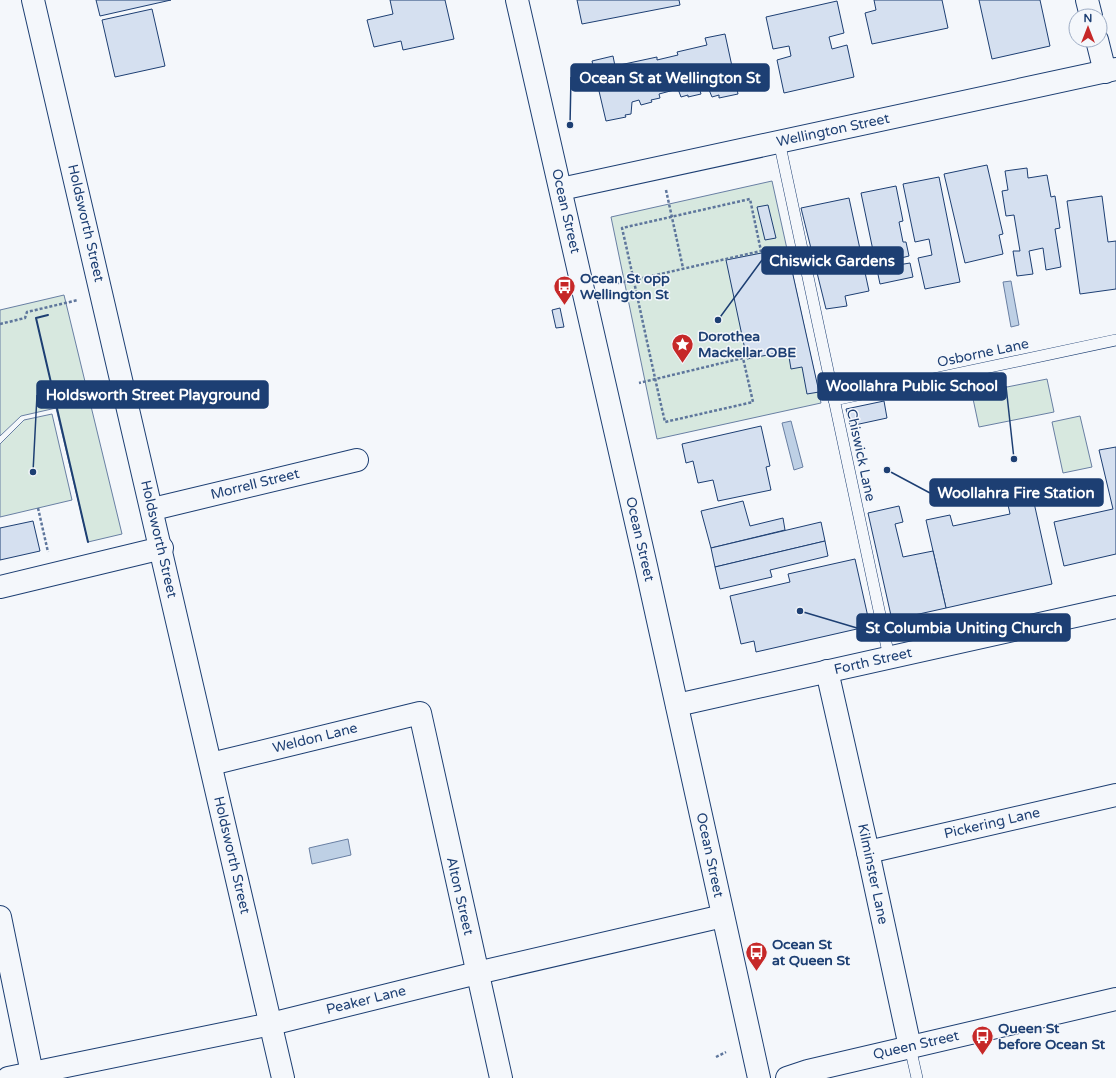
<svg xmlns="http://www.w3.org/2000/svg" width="1116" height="1078" font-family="'Varela Round',sans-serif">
<rect width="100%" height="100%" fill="#f4f7fb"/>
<!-- green -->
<g fill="#d7e8df" stroke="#687fa3">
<polygon points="772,181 821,403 657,439 611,217"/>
<polygon points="64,295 122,534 88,542 56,408 21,416 0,436 0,310"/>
<polygon points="1047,379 1054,412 979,427 972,394"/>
<polygon points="52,414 72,500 0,517 0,444 24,420"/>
<polygon points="1080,416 1092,467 1063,473 1052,422"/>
</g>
<!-- water -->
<g fill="#bed0e5" stroke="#687fa3">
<polygon points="1011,281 1019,325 1011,327 1003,282"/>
<polygon points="791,421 803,467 794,470 782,423"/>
<polygon points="348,839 351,855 312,864 309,848"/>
</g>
<!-- building -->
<g fill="#d5e0f0" stroke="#1d3f73">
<polygon points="96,0 171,0 100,16"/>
<polygon points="390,0 445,0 454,39 403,50 401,41 374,47 367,20 393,14"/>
<polygon points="577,0 679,0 680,5 582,24"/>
<polygon points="874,0 942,0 948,28 872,44 865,13 876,10"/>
<polygon points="979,0 1040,0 1050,46 992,59"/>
<polygon points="837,1 844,33 829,37 832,49 847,45 854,77 784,93 777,60 791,56 789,46 773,49 766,17"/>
<polygon points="152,9 165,66 115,77 102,20"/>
<polygon points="725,34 738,94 719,98 719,95 712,97 707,85 699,87 701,94 688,97 688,95 681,97 678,89 659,94 660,98 651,100 652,102 641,105 639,100 632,102 631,114 625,115 626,117 606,121 592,61 613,56 615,66 657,57 657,60 678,55 677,52 707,45 705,38"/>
<polygon points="987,165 1003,234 999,235 1003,254 965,263 944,174"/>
<polygon points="1027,168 1028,178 1047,175 1051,197 1055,196 1060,228 1055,229 1061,267 1046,270 1043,248 1029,251 1033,274 1017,276 1013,251 1020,251 1014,215 1006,216 1002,191 1008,190 1005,171"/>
<polygon points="939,177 960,282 925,289 918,258 932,255 929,239 915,242 903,184"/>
<polygon points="896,186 903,221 899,222 903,242 906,242 909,256 897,259 898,265 910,263 913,277 880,284 861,193"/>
<polygon points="1102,196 1108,242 1116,241 1116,289 1080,294 1067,201"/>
<polygon points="849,198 869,291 845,296 847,306 826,309 801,208"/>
<polygon points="768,205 776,238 765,240 757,207"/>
<polygon points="787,248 819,392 807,394 802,367 791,369 788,351 747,359 726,260"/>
<polygon points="560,308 564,327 556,328 552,310"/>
<polygon points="884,401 887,418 850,426 846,409"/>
<polygon points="761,426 770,466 766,467 771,490 718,501 713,480 698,483 693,461 686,463 682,444"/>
<polygon points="1116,447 1116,554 1064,566 1054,522 1113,509 1099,450"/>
<polygon points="1029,480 1052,584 946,608 926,520 950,515 953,526 1010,514 1004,486"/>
<polygon points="743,501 750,526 783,518 785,530 711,548 701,511"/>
<polygon points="899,506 903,522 895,524 903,557 933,551 946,608 892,620 868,513"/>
<polygon points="33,521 40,551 0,560 0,528"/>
<polygon points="821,522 825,541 715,567 711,548"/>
<polygon points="825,541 828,556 770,570 772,577 720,589 715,567"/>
<polygon points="855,559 870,626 756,652 754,641 741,644 730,596 790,582 788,574"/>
</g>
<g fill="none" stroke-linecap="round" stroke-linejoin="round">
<defs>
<g id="service">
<polyline points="779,141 889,657"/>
<polyline points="834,400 1116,340"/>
<polyline points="910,1047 917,1078"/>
</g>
<g id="minor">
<polyline points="33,0 283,1078"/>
<polyline points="1087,0 1091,16"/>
<polyline points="1097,40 1105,72"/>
<polyline points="561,189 1116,69"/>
<polyline points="153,509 357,460"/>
<polyline points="0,587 162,548"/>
<polyline points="827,671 868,852 910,1047"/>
<polyline points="677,705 1116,607"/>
<polyline points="211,764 420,713 501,1078"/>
<polyline points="868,852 1116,795"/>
<polyline points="0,917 33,1078"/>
<polyline points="8,1078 271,1024 477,973 723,916"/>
</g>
<polyline id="tertiary" points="787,1078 808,1071 1116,999"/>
<polyline id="secondary" points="517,0 646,566 759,1078"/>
</defs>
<!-- service casing -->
<use href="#service" stroke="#1d3f73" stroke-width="12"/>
<!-- minor casing -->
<use href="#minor" stroke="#1d3f73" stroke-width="24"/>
<!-- tertiary casing -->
<use href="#tertiary" stroke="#1d3f73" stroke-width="24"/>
<!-- secondary casing -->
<use href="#secondary" stroke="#1d3f73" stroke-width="24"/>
<!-- path -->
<g stroke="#5e769c" stroke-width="2.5" stroke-dasharray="3 2" stroke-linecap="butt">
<polyline points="666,190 683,268"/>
<path d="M618 283 634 280 761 251 750 199 622 228C637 293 650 358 665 422L753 402 743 358 639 383"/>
<polyline points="0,324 25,318 27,312 78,300"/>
<polyline points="38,508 48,552"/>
<polyline points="716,1057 726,1052"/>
</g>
<!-- service -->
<use href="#service" stroke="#f4f7fb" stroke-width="11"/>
<!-- minor -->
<use href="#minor" stroke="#f4f7fb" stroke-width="22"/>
<!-- tertiary -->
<use href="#tertiary" stroke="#f4f7fb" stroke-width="22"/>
<!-- secondary -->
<use href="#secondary" stroke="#f4f7fb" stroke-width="22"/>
<!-- wall -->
<polyline stroke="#1d3f73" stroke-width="2" points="48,315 36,318 88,542"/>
</g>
<!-- icons -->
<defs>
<symbol id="bus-pin" viewBox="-11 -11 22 30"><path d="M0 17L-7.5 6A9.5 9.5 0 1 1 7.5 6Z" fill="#c62828" stroke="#f4f7fb"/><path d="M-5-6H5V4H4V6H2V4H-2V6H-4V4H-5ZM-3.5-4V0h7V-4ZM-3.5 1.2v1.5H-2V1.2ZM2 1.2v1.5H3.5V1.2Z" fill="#fff"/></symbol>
<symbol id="sight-pin" viewBox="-11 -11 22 30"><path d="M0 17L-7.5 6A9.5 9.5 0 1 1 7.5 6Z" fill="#c62828" stroke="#f4f7fb"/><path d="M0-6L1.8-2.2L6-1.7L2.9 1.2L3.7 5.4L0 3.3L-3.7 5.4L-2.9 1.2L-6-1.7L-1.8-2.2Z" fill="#fff"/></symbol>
</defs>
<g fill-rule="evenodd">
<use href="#bus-pin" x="552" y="274" width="25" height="34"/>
<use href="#sight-pin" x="670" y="332" width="25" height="34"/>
<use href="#bus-pin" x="744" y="940" width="25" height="34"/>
<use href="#bus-pin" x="970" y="1024" width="25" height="34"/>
</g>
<g text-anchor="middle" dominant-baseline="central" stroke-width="3" stroke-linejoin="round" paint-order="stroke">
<!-- street labels -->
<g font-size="14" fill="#1d3f73" stroke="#f4f7fb">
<text transform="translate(833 130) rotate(-12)">Wellington Street</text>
<text transform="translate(566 211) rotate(77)">Ocean Street</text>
<text transform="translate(86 223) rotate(77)">Holdsworth Street</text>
<text transform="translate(983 353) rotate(-12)">Osborne Lane</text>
<text transform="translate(861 455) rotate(78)">Chiswick Lane</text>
<text transform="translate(255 484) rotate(-14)">Morrell Street</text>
<text transform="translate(159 539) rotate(77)">Holdsworth Street</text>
<text transform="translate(640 539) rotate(77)">Ocean Street</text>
<text transform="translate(873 661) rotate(-13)">Forth Street</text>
<text transform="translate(315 738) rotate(-14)">Weldon Lane</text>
<text transform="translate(992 823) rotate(-13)">Pickering Lane</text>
<text transform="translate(232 855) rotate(77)">Holdsworth Street</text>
<text transform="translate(710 855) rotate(78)">Ocean Street</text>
<text transform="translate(873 874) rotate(78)">Kilminster Lane</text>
<text transform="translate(460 896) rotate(77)">Alton Street</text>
<text transform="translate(366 1000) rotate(-14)">Peaker Lane</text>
<text transform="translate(916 1045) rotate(-13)">Queen Street</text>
</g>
<!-- poi labels -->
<g font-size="14" font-weight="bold" fill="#1d3f73" stroke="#f4f7fb" text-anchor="start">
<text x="580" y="278">Ocean St opp<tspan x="580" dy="16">Wellington St</tspan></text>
<text x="698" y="336">Dorothea<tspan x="698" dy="16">Mackellar OBE</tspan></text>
<text x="772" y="944">Ocean St<tspan x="772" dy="16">at Queen St</tspan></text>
<text x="998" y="1028">Queen St<tspan x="998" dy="16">before Ocean St</tspan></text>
</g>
</g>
<!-- callouts -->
<path fill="none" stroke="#1d3f73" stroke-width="1.5" d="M570 125L571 77M718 320L762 260M1014 459L1006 386M33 472L37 395M887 470L930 493M800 611L857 628"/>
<g fill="#1d3f73" stroke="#f4f7fb" stroke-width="1.5">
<circle cx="570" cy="125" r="4"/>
<circle cx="718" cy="320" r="4"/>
<circle cx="1014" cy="459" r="4"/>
<circle cx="33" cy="472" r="4"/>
<circle cx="887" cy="470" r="4"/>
<circle cx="800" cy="611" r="4"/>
</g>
<g fill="#1d3f73" stroke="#1d3f73" stroke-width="1.5">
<rect x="571" y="64" width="198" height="27" rx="4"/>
<rect x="762" y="247" width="141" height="27" rx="4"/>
<rect x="818" y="373" width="188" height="27" rx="4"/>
<rect x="37" y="381" width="231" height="27" rx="4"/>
<rect x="930" y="479" width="173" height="27" rx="4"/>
<rect x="857" y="614" width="213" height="27" rx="4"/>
</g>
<g font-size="15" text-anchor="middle" font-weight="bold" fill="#fff">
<text x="670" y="83">Ocean St at Wellington St</text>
<text x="832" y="266">Chiswick Gardens</text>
<text x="912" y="391">Woollahra Public School</text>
<text x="153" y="400">Holdsworth Street Playground</text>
<text x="1016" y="498">Woollahra Fire Station</text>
<text x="964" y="633">St Columbia Uniting Church</text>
</g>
<!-- north arrow -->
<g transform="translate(1088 28)"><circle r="19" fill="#f4f7fb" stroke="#9eadc5"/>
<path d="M0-3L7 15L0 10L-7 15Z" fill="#c62828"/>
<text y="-6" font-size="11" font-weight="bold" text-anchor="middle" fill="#1d3f73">N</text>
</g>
</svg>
